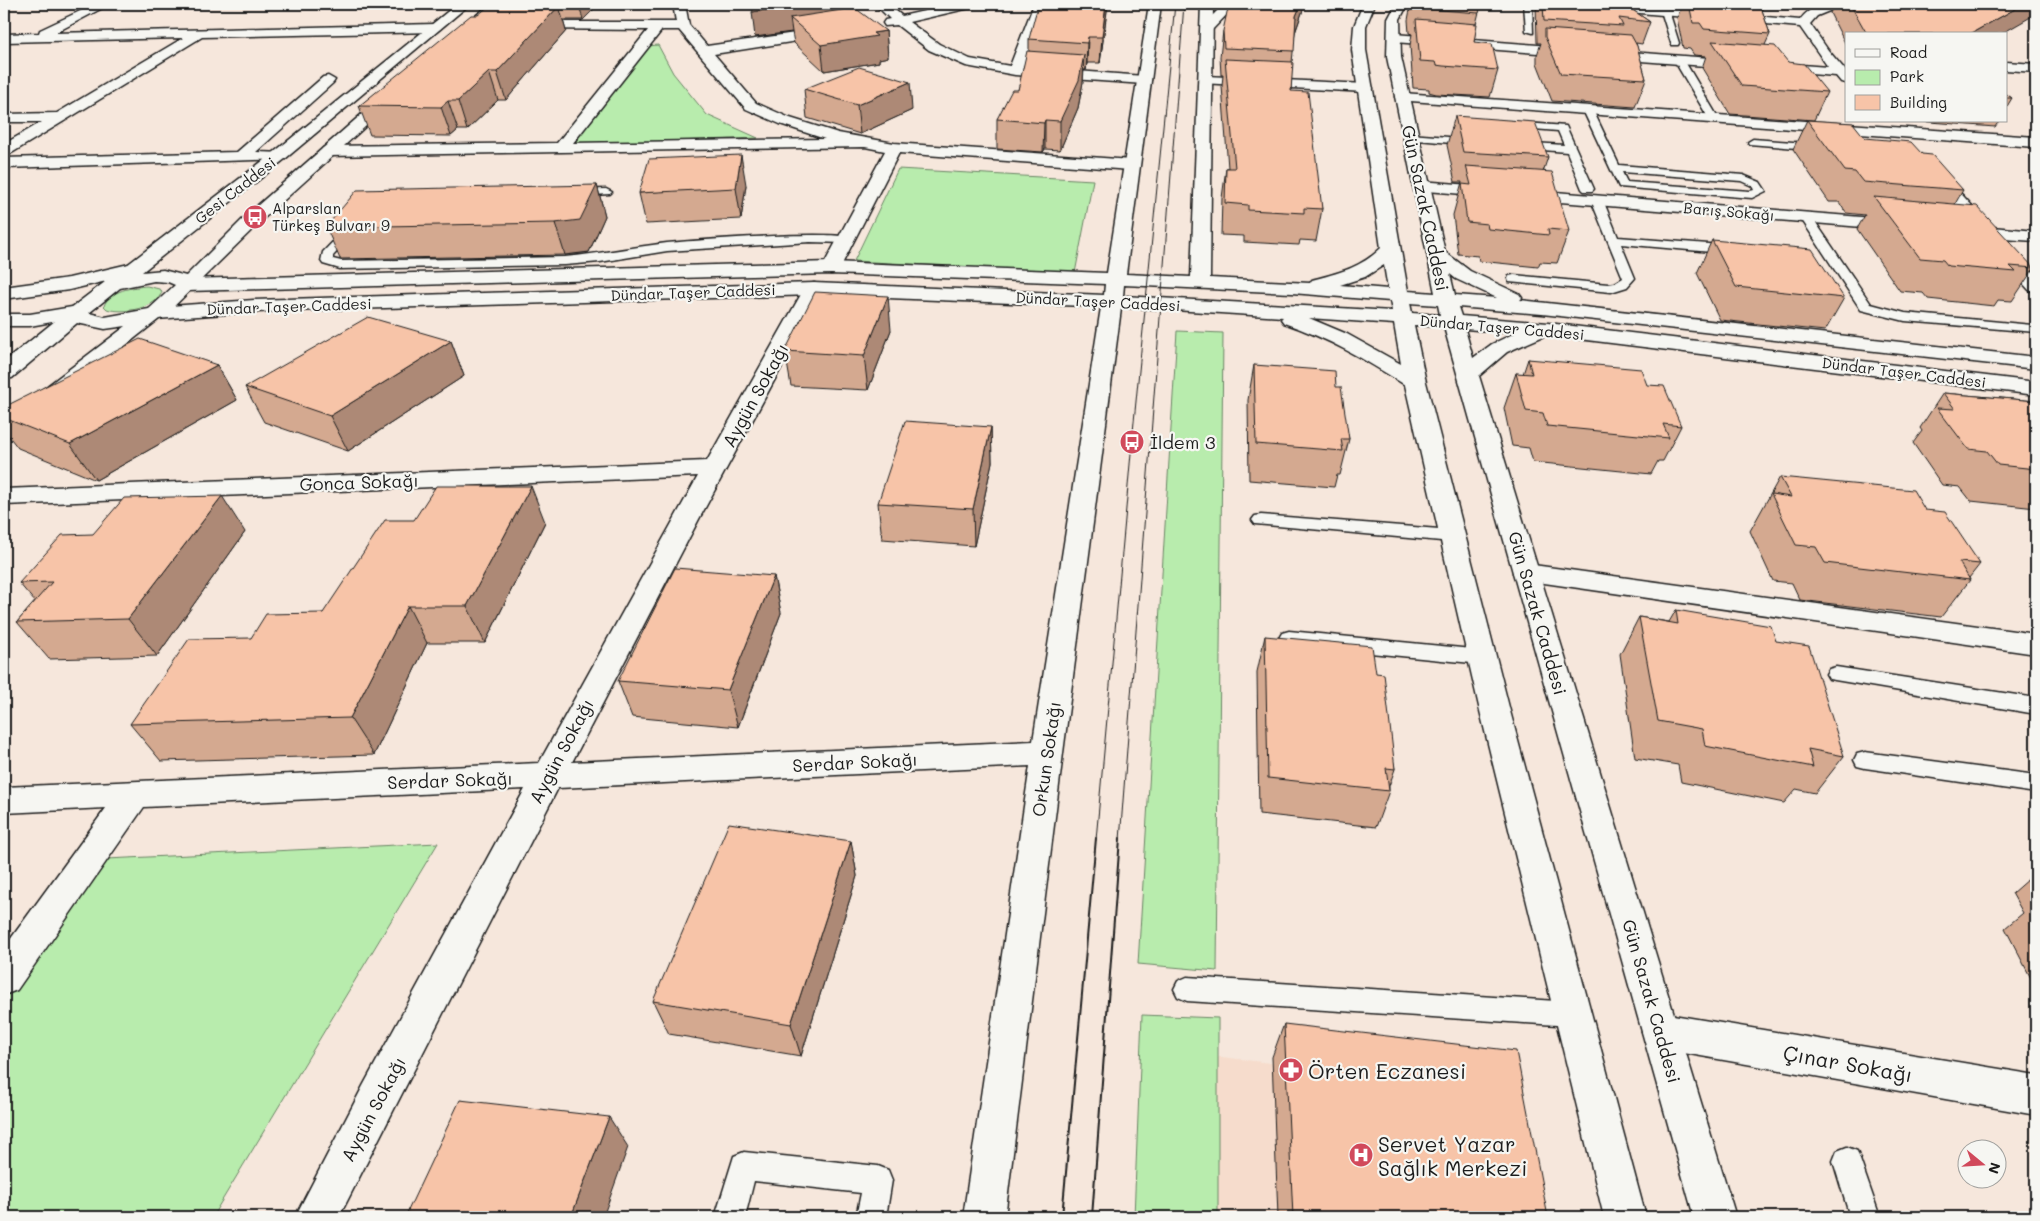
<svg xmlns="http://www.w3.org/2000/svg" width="2040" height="1221" font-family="Mali,sans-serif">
<rect width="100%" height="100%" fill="#f6e7dc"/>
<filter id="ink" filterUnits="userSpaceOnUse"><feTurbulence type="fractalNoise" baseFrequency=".02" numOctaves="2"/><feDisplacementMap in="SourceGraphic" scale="10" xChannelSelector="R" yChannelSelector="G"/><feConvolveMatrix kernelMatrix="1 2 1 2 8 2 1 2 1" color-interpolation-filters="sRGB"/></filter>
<g filter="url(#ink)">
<!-- built -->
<polygon fill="#f6dccc" points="1206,1055 1507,1093 1530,1217 1204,1217"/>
<!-- green -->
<g fill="#b8ecad" stroke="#6a8464">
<polygon points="658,45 673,73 707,115 758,138 564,145 648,46"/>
<polygon points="898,169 1093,180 1075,273 854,261"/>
<path d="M147 286 159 289 162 291C158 309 121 314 107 309L104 306C109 290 134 287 147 286Z"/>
<polygon points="1177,331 1223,333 1217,971 1138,964"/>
<polygon points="438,843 212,1217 4,1217 4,977 86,860"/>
<polygon points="1142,1015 1218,1018 1218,1217 1134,1217"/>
</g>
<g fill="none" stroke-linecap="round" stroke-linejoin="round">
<defs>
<g id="service">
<polygon points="1524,4 1532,4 1533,33 1526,31"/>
<polygon points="1662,9 1669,11 1679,43 1678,45 1672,45 1671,43 1661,11"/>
<polygon points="1679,57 1684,60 1719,119 1718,121 1710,121 1709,119 1674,60"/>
<path d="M1588 107 1593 110 1619 165 1743 175 1760 182 1766 191 1752 198 1619 187 1583 110ZM1622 172 1741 181 1752 186 1754 190 1750 191 1627 182Z"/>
<polygon points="1513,122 1566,126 1594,189 1592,191 1584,191 1582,189 1567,152 1519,148 1514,145 1519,142 1564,145 1558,131 1509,127 1508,125 1509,123"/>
<polygon points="1410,134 1474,139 1479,142 1474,145 1406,139 1405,137"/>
<polygon points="1753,139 1821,144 1826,147 1821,150 1749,144 1748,142"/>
<polygon points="606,189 612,192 610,194 575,196 569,193 575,190"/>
<polygon points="1597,197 1603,200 1618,237 1734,246 1740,250 1734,254 1621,244 1635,278 1627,287 1611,292 1509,282 1508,279 1509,276 1514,275 1608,284 1615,283 1623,278 1591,200"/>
<polygon points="1806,213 1810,214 1871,304 1905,313 2032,325 2036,326 2036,332 1905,321 1861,310 1800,217"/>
<path d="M352 225 358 229 333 256V259L341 261 565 257C599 254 633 247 667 243 690 241 843 229 852 239L846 243 810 242 667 251 600 262 565 265 340 269 323 264 321 261 323 252 348 226Z"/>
<polygon points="1261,515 1452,530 1458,532 1461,536 1458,540 1452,542 1255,524 1252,520 1255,516"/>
<polygon points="1289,631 1482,650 1489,652 1492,657 1489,662 1482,664 1289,645 1282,643 1279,638 1282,633"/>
<polygon points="1836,667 2036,698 2036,714 1829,679 1826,674 1829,669"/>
<polygon points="1865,752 2036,775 2036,793 1865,768 1857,766 1854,760 1857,754"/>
<polygon points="1187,977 1572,1002 1581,1005 1585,1014 1581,1023 1572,1026 1187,1001 1178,997 1174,989 1178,981"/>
<polygon points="1847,1147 1857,1151 1880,1217 1850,1217 1833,1161 1837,1151"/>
<polygon points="744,1152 878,1166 888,1170 892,1180 886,1217 856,1217 861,1193 754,1181 745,1217 715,1217 734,1156"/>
</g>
<g id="minor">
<polygon points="95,4 110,4 55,33 435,24 441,28 435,32 202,37 10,154 4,156 4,144 42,122 4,122 4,114 57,113 183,38 4,42 4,34 39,33 40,30"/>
<path d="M673 4H685L689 25 707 46 829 28 834 29 835 32 834 35 829 36 714 54 756 103 790 118 838 133 894 143 1131 160 1137 162 1139 165 1137 168 1131 170 899 153 840 268 838 272 831 274 824 272 822 268 885 151 865 147 329 156 323 154 321 151 323 148 329 146 557 143 648 30 527 29 523 28 521 25 523 22H676ZM662 30H679L746 109 780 124 825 139 573 143Z"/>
<polygon points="875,4 888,4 902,16 956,4 976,4 974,7 909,22 939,44 970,59 1010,66 1034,4 1046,4 1023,67 1144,76 1151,80 1144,84 1015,75 966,66 929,50 897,25 885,26 883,23 885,20 890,19"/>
<polygon points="1224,4 1237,4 1211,31 1203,31 1201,28 1203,25"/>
<path d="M1576 4H1620L1800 20C1810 6 1824 4 1841 4L1839 7 1817 16 1810 24 1828 50 1846 71V83L1841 82 1836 76 1394 42 1388 38 1394 34 1828 67 1800 27 1582 8Z"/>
<polygon points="2006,62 2036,64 2036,72 2006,70"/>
<polygon points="328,76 335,80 333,83 256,152 285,153 287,156 285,159 4,168 4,158 237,152 323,77"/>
<polygon points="1206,76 1366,84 1371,85 1373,88 1371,91 1366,92 1201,83 1199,80"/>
<polygon points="1402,93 2036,137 2036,147 1397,100 1395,97 1397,94"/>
<polygon points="1932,167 1938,169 1992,227 2036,231 2036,241 2003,239 2036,275 2036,292 2029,290 1981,237 1959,234 1956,230 1959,226 1971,225 1924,172 1926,169"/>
<polygon points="1421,181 1898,220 1904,221 1907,225 1904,229 1898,230 1415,190 1413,186 1415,182"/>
<polygon points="133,263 140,265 142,269 140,273 69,290 4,299 4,287 69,278"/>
<polygon points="814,283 821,285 824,289 699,519 572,762 1033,741 1102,301 1105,297 1112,295 1119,297 1122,301 1063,753 1005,1217 963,1217 1030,766 558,788 339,1217 295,1217 363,1086 525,789 144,807 17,990 4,995 4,948 106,808 4,813 4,787 539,763 698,476 4,505 4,489 707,461 804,289 807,285"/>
<polygon points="78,306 85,308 88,312 85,316 30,326 4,326 4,314 30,314"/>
<polygon points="1526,564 2036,634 2036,654 1517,579 1513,573 1517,567"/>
<polygon points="1661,1013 2036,1075 2036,1115 1661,1049 1647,1044 1642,1031 1647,1018"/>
</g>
<path id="tertiary" d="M1149 4H1161L1126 274 1191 277 1201 4H1213L1210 278 1310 283 1312 280C1338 273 1361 268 1381 248L1352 50 1354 26 1363 4H1375L1366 26V50L1408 291 1435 293 1387 57 1388 19 1396 4H1408L1400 19 1401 57 1445 252 1470 271 1519 294 1522 298 1520 300 2036 357V369L1542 314 1458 307 1461 316 1548 323 2036 382V395L1546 335 1507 352 1479 376 1736 1217H1694L1444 327 1414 325 1426 382 1510 711 1646 1217H1604L1480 711 1405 385C1366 360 1328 338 1284 323L1281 319 1283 317 1159 309 814 295 254 312 156 319 149 317 146 313 149 309 156 307 254 300 814 283 1104 295 1105 284 831 274 187 291 180 289 177 285 180 281 187 279 831 262 1107 273ZM1384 265 1388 289 1340 285 1365 277ZM1450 274 1456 279 1497 298 1455 295ZM1124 285 1292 293 1390 301 1392 311 1123 296ZM1410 303 1438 305 1440 315 1412 313ZM1309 318 1394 324 1401 364 1347 334ZM1465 329 1515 333 1492 344 1473 358Z"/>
<g id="secondary">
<path d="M457 4H470L285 159 142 272 163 270 186 276 249 213 387 92H397L399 95 397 98 261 221 163 317 159 319 12 435 4 437V419L126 326 105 329 77 323 12 378 4 379V362L71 308 273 153ZM154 281 168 282 175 285 149 309 105 317 89 313 120 288Z"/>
<polygon points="490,4 503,4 471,34 461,34 460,31 461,28"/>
</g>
</defs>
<!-- service casing -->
<use href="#service" stroke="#1c1c1c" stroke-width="3"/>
<!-- minor casing -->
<use href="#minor" stroke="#1c1c1c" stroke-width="3"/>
<!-- tertiary casing -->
<use href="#tertiary" stroke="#1c1c1c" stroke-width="3"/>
<!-- secondary casing -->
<use href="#secondary" stroke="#1c1c1c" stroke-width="3"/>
<!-- service -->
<use href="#service" fill="#f6f6f2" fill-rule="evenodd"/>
<!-- minor -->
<use href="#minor" fill="#f6f6f2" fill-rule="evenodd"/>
<!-- tertiary -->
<use href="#tertiary" fill="#f6f6f2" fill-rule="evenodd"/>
<!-- secondary -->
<use href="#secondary" fill="#f6f6f2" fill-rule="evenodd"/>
<!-- tram-far1 -->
<g stroke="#1c1c1c" stroke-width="1">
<polyline points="1096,840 1132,442 1175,4"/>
<polyline points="1120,840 1184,4"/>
</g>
<!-- tram -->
<g stroke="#1c1c1c" stroke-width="2">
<polyline points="1062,1217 1096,838"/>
<polyline points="1092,1217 1120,838"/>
</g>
</g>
<!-- wall -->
<g fill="#d4a990" stroke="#1c1c1c">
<polygon points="504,4 599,4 583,20 563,20 566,31 506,100 498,100 467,130 458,130 451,136 370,135 359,106 478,15 504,6"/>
<polygon points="756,4 844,4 844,10 886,31 888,57 879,59 879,62 824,71 794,43 792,32 755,37"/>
<polygon points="1305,4 1295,33 1292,62 1291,91 1322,209 1316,241 1300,240 1299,245 1244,242 1244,236 1221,235 1222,198 1226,168 1228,168 1222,86 1223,75 1221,75 1220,57 1223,31"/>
<polygon points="1411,4 1481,4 1476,24 1474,42 1498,70 1490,97 1436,94 1429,92 1429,89 1413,88 1410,45 1412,34 1409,33 1408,20"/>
<polygon points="1536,4 1624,4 1650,22 1642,44 1636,43 1646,79 1635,107 1552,101 1537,63 1537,55 1541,43 1537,43"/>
<polygon points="1675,4 1760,4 1770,34 1765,45 1827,92 1814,120 1730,114 1702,68 1706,56 1694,55 1690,49 1683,48 1677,18 1681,8 1675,7"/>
<polygon points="1834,4 2036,4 2001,34 1846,34 1846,45 1830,13"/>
<polygon points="1107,10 1100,63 1087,63 1086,70 1084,70 1083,82 1078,108 1060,150 1045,149 1043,152 997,149 997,119 1018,90 1029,51 1029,39"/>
<polygon points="804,89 912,110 860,134 807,118"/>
<polygon points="2006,94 2012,98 2006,108"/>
<polygon points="1455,116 1548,157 1543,172 1569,231 1557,263 1540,262 1538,267 1479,261 1478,256 1458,254 1453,215 1462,182 1455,182 1447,145"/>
<polygon points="1807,120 1865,138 1922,154 1963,190 1955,204 2034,268 2012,301 1998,300 1994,306 1928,299 1923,293 1900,291 1857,229 1865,215 1846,213 1839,202 1829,202 1793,149"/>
<polygon points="1917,121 1999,121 1995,127"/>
<polygon points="597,185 605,216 589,252 565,255 340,259 326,227"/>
<polygon points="746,185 741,219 646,224 639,193"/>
<polygon points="1712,240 1844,298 1825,331 1720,320 1697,273"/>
<polygon points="891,330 868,390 791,386 785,351"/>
<polygon points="451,341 464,376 348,451 264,422 245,387"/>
<polygon points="1528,359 1647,385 1681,426 1663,461 1658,461 1651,474 1533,462 1529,448 1512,446 1504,408 1516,373 1523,374"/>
<polygon points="217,365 237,400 96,480 18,448 4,430 4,407"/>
<polygon points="1254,365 1336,387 1349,439 1340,475 1337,475 1334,487 1249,480 1248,400"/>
<polygon points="1943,393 2036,401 2036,508 1971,501 1960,487 1942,485 1913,443 1922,431 1920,428"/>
<polygon points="991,427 992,462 974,546 882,539 878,503"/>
<polygon points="1780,477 1925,510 1980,564 1969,578 1970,580 1941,617 1800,600 1792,583 1773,581 1750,531"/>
<polygon points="414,520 545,522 485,643 427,643 374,755 161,761 130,724 251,638 323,613"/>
<polygon points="245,532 157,656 49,659 17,622 35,602 19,583"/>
<polygon points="774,576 781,613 738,727 632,717 618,681"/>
<polygon points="1676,610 1776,641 1844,756 1815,793 1796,789 1784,803 1681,782 1678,765 1635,758 1620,654 1639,617 1669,622"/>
<polygon points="1265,636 1376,673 1395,769 1389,786 1389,791 1376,827 1259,814 1257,672"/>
<polygon points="851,841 857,876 801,1056 669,1034 653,1001"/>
<polygon points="2036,872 2036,988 2005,928 2023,913 2012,893"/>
<polygon points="1284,1024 1548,1217 1278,1217 1272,1057"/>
</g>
<!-- shaded-wall -->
<g fill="#ad8976" stroke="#1c1c1c">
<polygon points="579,4 599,4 583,20"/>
<polygon points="807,4 844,4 846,24 790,18 792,32 755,37 752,12"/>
<polygon points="1106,4 1108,4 1100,63 1102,37"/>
<polygon points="1301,4 1305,4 1292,41 1296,16"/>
<polygon points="2024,4 2036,4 2036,14 2001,34 1970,34"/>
<polygon points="559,6 566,31 506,100 497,72"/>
<polygon points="886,31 888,57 879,59 879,62 824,71 821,45 873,33"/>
<polygon points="1088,37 1087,63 1086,70 1087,43"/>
<polygon points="1084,55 1083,82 1078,108 1060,150 1060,121"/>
<polygon points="489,72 498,100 467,130 458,101"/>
<polygon points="910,82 912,110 860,134 857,105"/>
<polygon points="448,101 458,130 451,136 441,107"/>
<polygon points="1045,120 1045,149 1043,152 1044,123"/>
<polygon points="741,155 746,185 741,219 736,188"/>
<polygon points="597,185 605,216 589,252 565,255 555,223"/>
<polygon points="888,296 891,330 868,390 864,356"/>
<polygon points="451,341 464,376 348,451 330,416"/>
<polygon points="217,365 237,400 96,480 70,444"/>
<polygon points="991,427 992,462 974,546 973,509"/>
<polygon points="531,486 545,522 485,643 467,606"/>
<polygon points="222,496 245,532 157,656 128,619"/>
<polygon points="774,576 781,613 738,727 728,690"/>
<polygon points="408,606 427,643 374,755 350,718"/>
<polygon points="851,841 857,876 801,1056 791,1024"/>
<polygon points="609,1117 628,1147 603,1217 571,1217"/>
</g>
<!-- building -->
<g fill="#f7c4a8" stroke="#1c1c1c">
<polygon points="756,4 807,4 752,12"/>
<polygon points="1039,4 1106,4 1102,37 1088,37 1087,43 1029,39 1035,16"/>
<polygon points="1231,4 1301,4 1296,16 1294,51 1224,48 1223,31 1227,12"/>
<polygon points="1414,4 1481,4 1479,13 1415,8"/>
<polygon points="1543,4 1624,4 1650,22 1619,18 1623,26 1544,21"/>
<polygon points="1689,4 1760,4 1770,34 1704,29 1700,23 1693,23"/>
<polygon points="1850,4 2024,4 1970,34 1867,34"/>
<polygon points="489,6 559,6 497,72 489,72 458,101 448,101 441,107 359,106 471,15 478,15"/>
<polygon points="855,8 886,31 873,33 877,36 821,45 790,18"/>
<polygon points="1416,19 1477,24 1474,42 1492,44 1498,70 1443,66 1436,65 1435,62 1420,61"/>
<polygon points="1545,29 1631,35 1637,46 1646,79 1561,74 1545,37"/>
<polygon points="1712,41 1775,46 1788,62 1804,64 1827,92 1742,86"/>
<polygon points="1027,51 1084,55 1079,80 1060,121 1045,120 1044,123 997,119 1012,90 1018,90"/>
<polygon points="1225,59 1293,62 1291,91 1308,92 1322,209 1304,208 1304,213 1248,210 1248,205 1225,203 1226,168 1235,168"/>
<polygon points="859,67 910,82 857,105 804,89"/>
<polygon points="2006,94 2012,98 2006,98"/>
<polygon points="1455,116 1535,122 1548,157 1463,152"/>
<polygon points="1807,120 1853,123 1865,138 1911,142 1922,154 1932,155 1963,190 1863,182 1855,172 1845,171"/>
<polygon points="741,155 736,188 639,193 649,159"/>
<polygon points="1466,166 1552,172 1569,231 1548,229 1549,235 1488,229 1487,224 1467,222 1462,184 1471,185"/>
<polygon points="597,185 580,220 555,223 326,227 357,190"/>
<polygon points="1874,197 1977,206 2034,268 2010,266 2016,272 1948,266 1943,260 1920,258"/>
<polygon points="1712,240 1812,249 1844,298 1736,287"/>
<polygon points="815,292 888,296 864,356 785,351"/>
<polygon points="368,317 451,341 330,416 245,387"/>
<polygon points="140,339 217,365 70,444 4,418 4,407"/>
<polygon points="1528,359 1641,369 1647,385 1664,386 1681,426 1663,424 1669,438 1547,426 1543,413 1526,411 1516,373 1532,374"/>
<polygon points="1254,365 1335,371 1336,387 1341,387 1349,439 1341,439 1343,451 1256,444"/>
<polygon points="1943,393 2036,401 2036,469 1998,465 1987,451 1968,449 1937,408 1955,409"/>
<polygon points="905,421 991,427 973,509 878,503"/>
<polygon points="1780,477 1913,490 1925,510 1945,512 1980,564 1959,562 1970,580 1825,563 1816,547 1796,545 1771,494 1791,497"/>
<polygon points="436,486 531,486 467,606 408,606 350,718 130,724 189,639 251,638 266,614 323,613 385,520 414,520"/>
<polygon points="222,496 128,619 17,622 52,582 19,583 62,535 93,534 124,498"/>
<polygon points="675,568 774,576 728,690 618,681"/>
<polygon points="1676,610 1771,626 1776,641 1809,646 1844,756 1808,749 1813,767 1705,746 1702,729 1658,721 1639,617 1678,624"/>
<polygon points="1265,636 1372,646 1376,673 1384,674 1395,769 1386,768 1389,791 1268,778"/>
<polygon points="729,823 851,841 791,1024 653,1001"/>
<polygon points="1284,1024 1516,1051 1548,1217 1293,1217"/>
<polygon points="460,1100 609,1117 571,1217 405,1217"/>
</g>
</g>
<!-- icons -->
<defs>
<symbol id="bus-disc" viewBox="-11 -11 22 22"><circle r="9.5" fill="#d1495b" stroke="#f6f6f2"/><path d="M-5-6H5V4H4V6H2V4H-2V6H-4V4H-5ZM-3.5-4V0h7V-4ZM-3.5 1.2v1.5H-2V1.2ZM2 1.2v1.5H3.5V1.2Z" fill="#fff"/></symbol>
<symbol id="pharmacy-disc" viewBox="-11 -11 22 22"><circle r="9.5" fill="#d1495b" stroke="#f6f6f2"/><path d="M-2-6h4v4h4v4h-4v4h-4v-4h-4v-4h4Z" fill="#fff"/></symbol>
<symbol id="hospital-disc" viewBox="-11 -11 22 22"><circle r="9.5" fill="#d1495b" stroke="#f6f6f2"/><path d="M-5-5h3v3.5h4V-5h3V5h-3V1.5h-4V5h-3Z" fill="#fff"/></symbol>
</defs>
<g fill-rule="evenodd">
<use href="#bus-disc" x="241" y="203" width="28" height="28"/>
<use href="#bus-disc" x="1118" y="428" width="28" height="28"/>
<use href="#pharmacy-disc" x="1277" y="1056" width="28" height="28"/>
<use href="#hospital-disc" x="1347" y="1141" width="28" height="28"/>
</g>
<g text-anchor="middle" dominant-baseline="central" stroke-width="4.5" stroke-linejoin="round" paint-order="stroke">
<!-- far-street labels -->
<g font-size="15" fill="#1c1c1c" stroke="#f6f6f2">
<text transform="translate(235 190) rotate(-38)">Gesi Caddesi</text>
<text transform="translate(1729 211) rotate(5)">Barış Sokağı</text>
<text transform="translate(693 292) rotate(-2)">Dündar Taşer Caddesi</text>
<text transform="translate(1098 301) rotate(3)">Dündar Taşer Caddesi</text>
<text transform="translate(289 306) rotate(-2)">Dündar Taşer Caddesi</text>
<text transform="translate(1502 327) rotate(5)">Dündar Taşer Caddesi</text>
<text transform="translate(1904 372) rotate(7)">Dündar Taşer Caddesi</text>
</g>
<!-- far-poi labels -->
<g font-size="15" fill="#1c1c1c" stroke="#f6f6f2" text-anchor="start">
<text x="272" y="208">Alparslan<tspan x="272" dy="17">Türkeş Bulvarı 9</tspan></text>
</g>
<!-- street labels -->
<g font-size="18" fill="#1c1c1c" stroke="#f6f6f2">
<text transform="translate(1426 208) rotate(78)">Gün Sazak Caddesi</text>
<text transform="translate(755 395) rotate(-61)">Aygün Sokağı</text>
<text transform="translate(359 482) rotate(-2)">Gonca Sokağı</text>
<text transform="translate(1538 613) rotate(74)">Gün Sazak Caddesi</text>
<text transform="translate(561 751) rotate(-62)">Aygün Sokağı</text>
<text transform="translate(1046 759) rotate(-82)">Orkun Sokağı</text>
<text transform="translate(855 762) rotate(-3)">Serdar Sokağı</text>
<text transform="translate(450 780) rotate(-2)">Serdar Sokağı</text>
<text transform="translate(1652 1001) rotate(74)">Gün Sazak Caddesi</text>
<text transform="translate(373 1109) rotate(-62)">Aygün Sokağı</text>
</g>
<!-- poi labels -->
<g font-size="18" fill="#1c1c1c" stroke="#f6f6f2" text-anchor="start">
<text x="1150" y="442">İldem 3</text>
</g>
<!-- near-street labels -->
<g font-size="21" fill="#1c1c1c" stroke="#f6f6f2">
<text transform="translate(1848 1063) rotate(10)">Çınar Sokağı</text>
</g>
<!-- near-poi labels -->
<g font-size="21" fill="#1c1c1c" stroke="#f6f6f2" text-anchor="start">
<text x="1308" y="1070">Örten Eczanesi</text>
<text x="1378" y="1143">Servet Yazar<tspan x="1378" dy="24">Sağlık Merkezi</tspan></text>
</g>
</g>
<!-- margin -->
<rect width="2040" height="1221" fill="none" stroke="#f6f6f2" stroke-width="20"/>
<rect x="10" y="10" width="2020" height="1201" fill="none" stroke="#1c1c1c" stroke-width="2" filter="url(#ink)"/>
<!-- legend -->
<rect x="1845" y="32" width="162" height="90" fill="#f6f6f2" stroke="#9f9f9c"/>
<rect x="1855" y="49" width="25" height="8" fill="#f6f6f2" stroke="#9f9f9c"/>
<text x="1890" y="58" font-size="15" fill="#1c1c1c">Road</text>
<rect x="1855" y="70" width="25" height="15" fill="#b8ecad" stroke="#9f9f9c"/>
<text x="1890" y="82" font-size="15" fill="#1c1c1c">Park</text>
<rect x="1855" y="95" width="25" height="15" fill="#f7c4a8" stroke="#9f9f9c"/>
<text x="1890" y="108" font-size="15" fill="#1c1c1c">Building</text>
<!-- north arrow -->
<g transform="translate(1982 1164) rotate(108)"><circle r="24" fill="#f6f6f2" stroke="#9f9f9c"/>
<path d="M0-4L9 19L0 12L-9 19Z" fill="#d1495b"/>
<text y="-8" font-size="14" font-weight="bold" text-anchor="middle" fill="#1c1c1c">N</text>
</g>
</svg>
